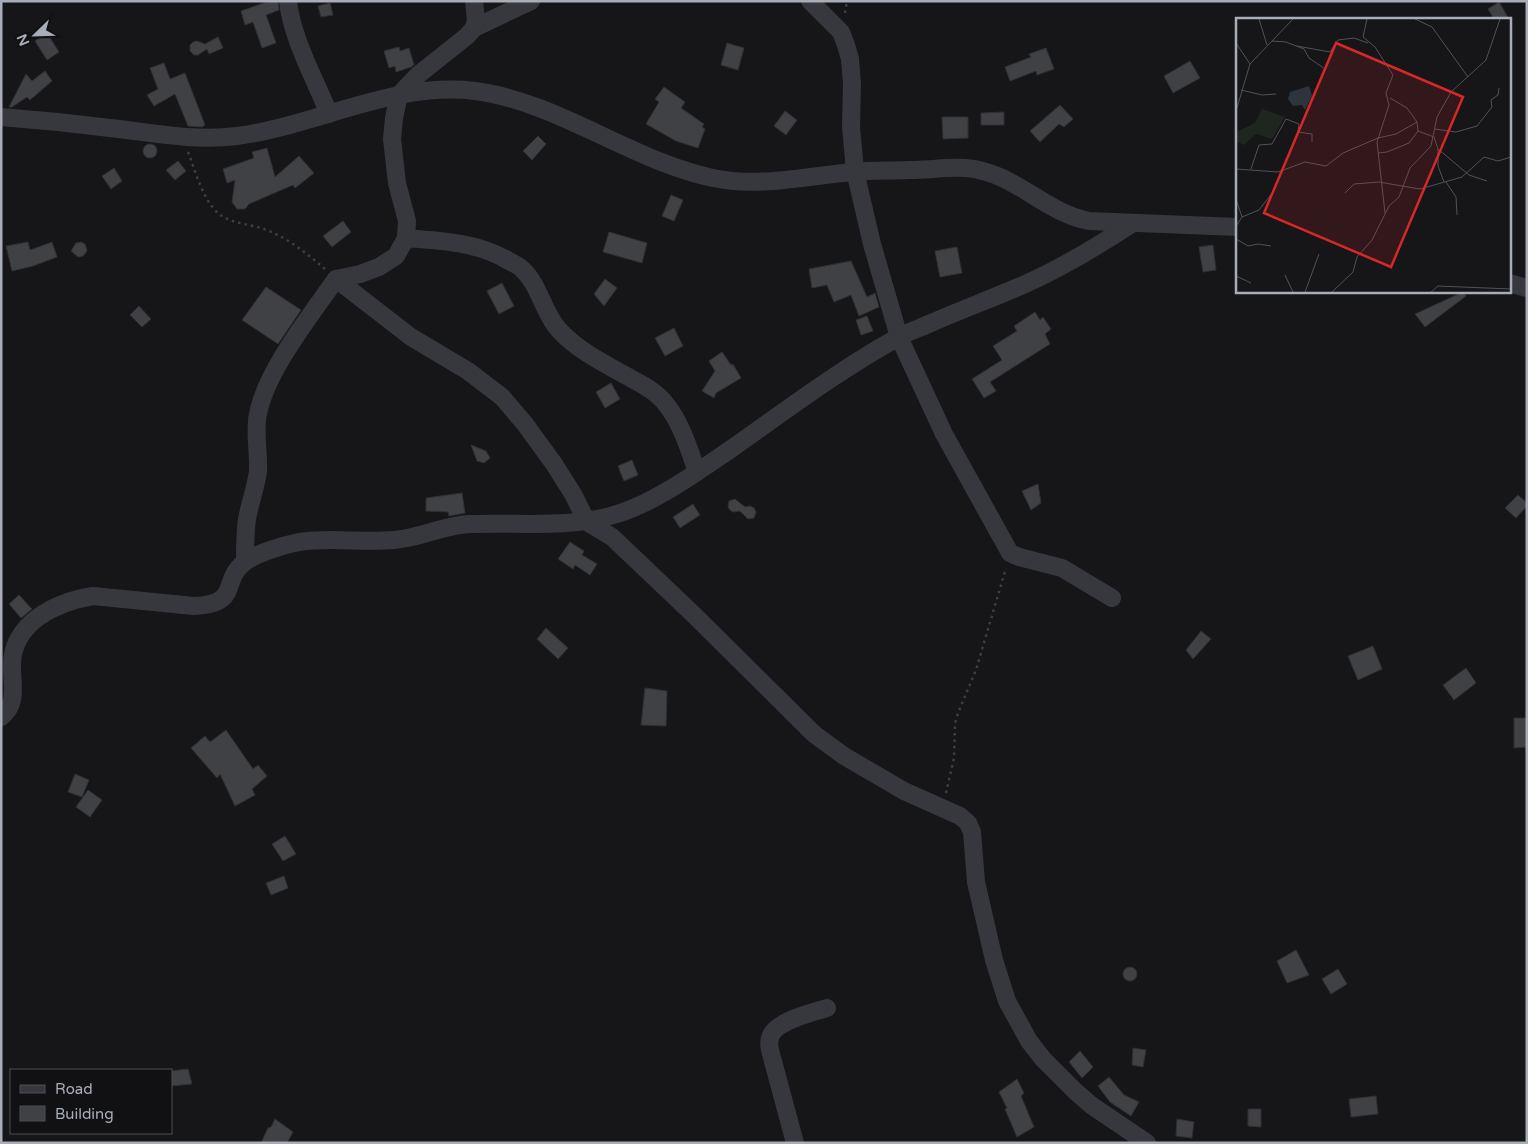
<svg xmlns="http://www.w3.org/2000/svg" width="1528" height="1144" font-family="'Varela Round',sans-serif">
<rect width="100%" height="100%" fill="#161618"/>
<!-- building -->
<g fill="#404145" stroke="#303034">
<polygon points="269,1 278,1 279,10 266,15 276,43 262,48 253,22 245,25 241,11"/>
<polygon points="1499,2 1509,19 1494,19 1488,9"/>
<polygon points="330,3 333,15 321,17 318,6"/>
<polygon points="47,33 59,52 47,60 35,41"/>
<polygon points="218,37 223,48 209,54 207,49 198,55 194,55 190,51 190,45 193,42 197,41 205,44"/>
<polygon points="727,43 744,48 738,70 721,65"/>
<polygon points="399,47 400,51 409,48 414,65 411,67 396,72 395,66 389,68 384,51"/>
<polygon points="1046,48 1054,69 1037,75 1036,71 1010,81 1005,67 1031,57 1029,54"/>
<polygon points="1190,61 1200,78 1173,93 1164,76"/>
<polygon points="164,63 170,79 185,73 205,125 202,127 188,126 175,94 154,106 147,95 158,89 150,68"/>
<polygon points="45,71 52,81 30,100 27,97 12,107 9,107 26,74 32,81"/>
<polygon points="664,87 685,102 681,108 704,124 702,127 705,129 698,148 676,141 646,124 659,102 655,99"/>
<polygon points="1060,105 1073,119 1064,127 1059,124 1040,142 1030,131"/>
<polygon points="785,111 797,120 786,135 774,126"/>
<polygon points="1004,112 1004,125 981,125 981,113"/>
<polygon points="942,117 968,117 968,138 943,139"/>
<polygon points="538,136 546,144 532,160 523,151"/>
<circle cx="150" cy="151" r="7"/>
<polygon points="267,148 275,177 299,156 314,173 295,188 293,185 249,204 245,209 237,209 232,202 235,180 227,183 223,169 254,158 252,152"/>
<polygon points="178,161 186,171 175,180 166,170"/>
<polygon points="114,168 122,181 111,189 102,176"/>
<polygon points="671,195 683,200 674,221 662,216"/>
<polygon points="343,221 351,232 332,247 323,236"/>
<polygon points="609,232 647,243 642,263 603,252"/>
<polygon points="28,242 30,250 52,242 57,257 33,266 12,271 6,246"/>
<polygon points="81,242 85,244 87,251 83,256 78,257 71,251 76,243"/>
<polygon points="1213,245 1216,270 1203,272 1199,247"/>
<polygon points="957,247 962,273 940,277 935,251"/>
<polygon points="851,261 867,297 875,293 879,307 859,316 851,295 834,302 827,285 812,288 809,269"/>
<polygon points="605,279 617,288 604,306 594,294"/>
<polygon points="502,283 514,306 499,314 487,291"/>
<polygon points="266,287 301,310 278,344 242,320"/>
<polygon points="1463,292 1466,296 1425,327 1415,314"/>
<polygon points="139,306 151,319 142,327 130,315"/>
<polygon points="1035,312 1040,320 1043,317 1051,329 1045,334 1050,344 990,382 996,391 984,398 972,379 1002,360 993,346 1017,331 1014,326"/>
<polygon points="867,316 873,331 861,335 856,320"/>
<polygon points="674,328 683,346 665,356 655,338"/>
<polygon points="722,352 731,365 733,364 741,378 716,393 714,398 702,391 715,371 709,361"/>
<polygon points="611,383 620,399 605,408 596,392"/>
<polygon points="471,445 486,451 490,458 484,463 477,461"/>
<polygon points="632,460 638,475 624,481 618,466"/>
<polygon points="1038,484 1041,503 1031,510 1022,491"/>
<polygon points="462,493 465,513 449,516 448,512 426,511 426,498"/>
<polygon points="1518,495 1527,503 1527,506 1516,518 1505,508"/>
<polygon points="735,499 745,507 750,506 754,508 756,512 754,518 748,519 740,511 733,512 730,510 728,507 729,501"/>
<polygon points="693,504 700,515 680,528 673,517"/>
<polygon points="570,542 584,551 582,555 597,564 590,575 575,565 573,569 558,559"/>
<polygon points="19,595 32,609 21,618 9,604"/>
<polygon points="546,628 568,648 558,659 537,639"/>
<polygon points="1201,631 1211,639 1193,659 1186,650"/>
<polygon points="1373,646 1382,669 1358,680 1348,656"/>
<polygon points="1466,668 1476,683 1454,700 1443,685"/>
<polygon points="645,688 667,691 666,726 641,725"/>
<polygon points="1514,718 1527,718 1527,747 1514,748"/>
<polygon points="226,730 253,769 258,765 267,776 252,789 255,795 235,806 220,774 217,778 191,748 205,736 210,742"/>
<polygon points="75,774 89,780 82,797 68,792"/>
<polygon points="88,790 102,800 90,817 76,807"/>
<polygon points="285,836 296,854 283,861 272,844"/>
<polygon points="284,876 288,888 271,895 266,883"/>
<polygon points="1296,950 1309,975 1287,983 1277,961"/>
<circle cx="1130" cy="974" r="7"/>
<polygon points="1338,969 1347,984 1331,994 1322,979"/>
<polygon points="1133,1048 1146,1050 1143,1067 1132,1065"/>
<polygon points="1080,1051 1093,1067 1082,1078 1069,1062"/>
<polygon points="188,1069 192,1084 171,1086 171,1071"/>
<polygon points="1109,1077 1124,1095 1139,1102 1131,1116 1110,1102 1098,1086"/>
<polygon points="1017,1079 1024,1093 1021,1096 1034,1127 1017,1137 1005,1109 1007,1108 999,1092"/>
<polygon points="1376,1096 1378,1114 1351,1117 1349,1099"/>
<polygon points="1248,1109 1261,1109 1261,1127 1248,1126"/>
<polygon points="275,1119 293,1132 287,1143 261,1143 268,1128 271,1127"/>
<polygon points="1177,1119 1194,1122 1192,1138 1176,1136"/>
</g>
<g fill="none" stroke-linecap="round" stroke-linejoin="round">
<!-- path -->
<g stroke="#3d3f44" stroke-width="2.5" stroke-dasharray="2.5 4" stroke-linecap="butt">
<polyline points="845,13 847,1"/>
<path d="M188 152C195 170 203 200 218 213 229 223 248 224 261 228 286 236 306 253 325 269"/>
<polyline points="946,793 954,758 955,724 958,713 976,670 1006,568"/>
</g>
<!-- minor -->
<g stroke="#37383d" stroke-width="18">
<path d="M288 1C292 39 315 79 329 114"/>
<polyline points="810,1 841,32 846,45 850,59 852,84 851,127 855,171 872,244 899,337 944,434 1010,553 1019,557 1062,568 1112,598"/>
<polyline points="474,28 531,1"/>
<path d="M1 117C41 120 80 124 119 129 159 134 197 141 237 136 315 126 394 81 475 91 556 101 632 161 713 178 759 188 806 176 853 172 872 170 891 171 909 170 928 170 947 167 966 168 1015 172 1043 212 1089 221L1237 227"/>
<path d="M406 238C441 241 478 242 509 261 513 263 519 266 522 269 540 285 543 313 559 330 578 351 607 365 632 379 643 385 657 392 665 403 681 422 689 449 697 472"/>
<polyline points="336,279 411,337 468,371 502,397 525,424 554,464 573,494 587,522 612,537 693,614 814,734 844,756 904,791 960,816 968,823 972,832 976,882 994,960 1007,1001 1029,1041 1043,1059 1075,1091 1091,1105 1147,1143"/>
<polyline points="1509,283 1527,288"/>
<path d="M245 561C245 547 245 533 247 519 250 503 256 487 258 471 259 452 254 432 258 414 266 371 311 315 336 279L360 274 379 267 396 256 406 238 407 221 397 183 392 139 394 118 399 95 418 75 467 36 474 28 476 20 474 1"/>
<path d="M1 717C18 704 12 685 12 667 11 623 56 602 93 596L194 606C242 604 220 580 245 562 257 553 284 545 299 542 330 537 362 543 394 540 420 538 444 525 470 524 519 522 570 529 617 514 656 502 697 472 731 449 785 411 839 370 897 338 908 332 920 328 931 323 961 310 993 298 1023 285 1062 268 1098 246 1133 223"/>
<path d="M795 1143 770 1050C769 1046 769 1042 770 1038 774 1021 812 1013 827 1008"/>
</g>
</g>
<!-- overview -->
<g transform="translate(1236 18)">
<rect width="275" height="275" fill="#161618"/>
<path d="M26 91 49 99 36 121 20 116 8 127 0 123V114L19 105Z" fill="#1e261f"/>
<path d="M73 68 76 78 69 92 66 87 57 88 52 81 54 74Z" fill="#2c353c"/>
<path fill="none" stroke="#505258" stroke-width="1" d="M23 1 31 27M131 1 127 19 139 29 157 57 150 75 153 87 141 124 149 195M179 1 196 9 232 59M36 23 50 24 68 31 73 40 89 51M0 25 14 46M61 28 94 34 102 22 118 20 132 25M5 72 26 77 40 76M154 80 171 90 181 104 182 113 198 119 202 131 233 157 251 163M0 93 14 46 57 1M199 111 220 114 241 108 256 89 255 82 262 77 263 70M202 131V148L208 164M142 135 151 134 173 125 182 113M0 151 42 154 69 144 90 148 107 135 142 120 160 116 181 104M15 151 23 127 36 126 50 101 63 106 62 114 76 116V124M210 164 220 179 221 197M109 175 118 166 143 164 184 171 226 159 248 139 262 143 275 139M0 181 6 199 0 208M6 199 23 192 37 174 45 154M0 221 12 228 22 226 35 228M49 257 57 274M0 258 15 265M69 274 83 236M96 274 117 254 121 239 136 222 153 188 163 179 174 150 195 128 201 99 215 74 250 42 264 1M195 274 202 268 275 271"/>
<path fill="#d62828" fill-opacity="0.15" stroke="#d62828" stroke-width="2.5" d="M100 25 227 79 155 249 28 195Z"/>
<rect width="275" height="275" fill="none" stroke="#a8adb8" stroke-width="2.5"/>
</g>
<!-- border -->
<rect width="1528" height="1144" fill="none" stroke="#a8adb8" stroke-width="5"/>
<!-- legend -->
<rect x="10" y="1069" width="162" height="65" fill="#111113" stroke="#4d4f55"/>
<rect x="20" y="1085" width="25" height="8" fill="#37383d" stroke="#4d4f55"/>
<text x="55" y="1094" font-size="15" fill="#a8adb8">Road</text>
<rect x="20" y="1106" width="25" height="15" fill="#404145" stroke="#4d4f55"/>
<text x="55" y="1119" font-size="15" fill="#a8adb8">Building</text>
<!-- north arrow -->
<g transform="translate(35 35) rotate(247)" stroke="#111113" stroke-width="4" paint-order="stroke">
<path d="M0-4L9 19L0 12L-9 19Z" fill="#a8adb8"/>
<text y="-8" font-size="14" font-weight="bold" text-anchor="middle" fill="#a8adb8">N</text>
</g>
</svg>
